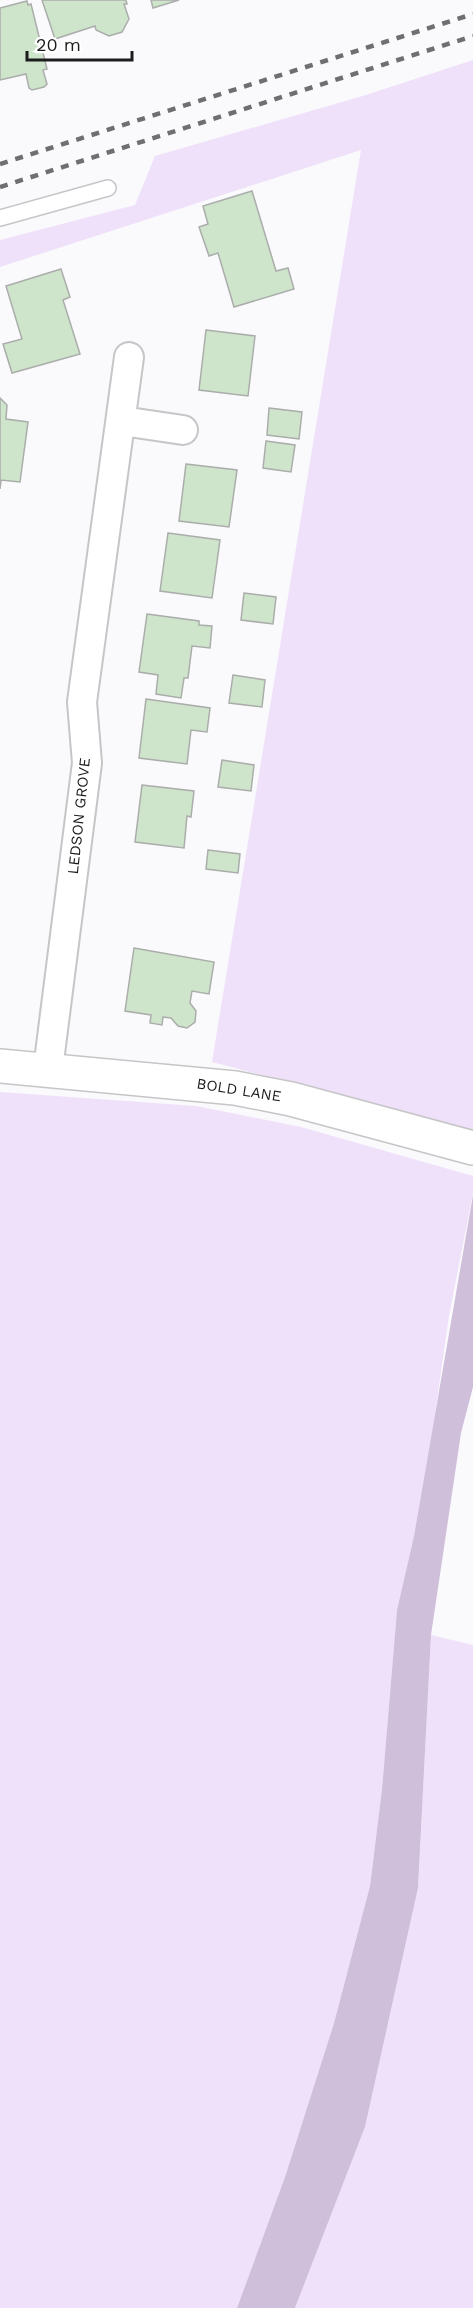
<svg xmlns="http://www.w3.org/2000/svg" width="473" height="2308" font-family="'Work Sans',sans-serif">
<rect width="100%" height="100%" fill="#faf9fc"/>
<!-- green -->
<g fill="#efe1fa">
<polygon points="473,60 473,1130 212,1062 361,150 0,267 0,240 135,205 155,156 366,95"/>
<polygon points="0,1092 196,1106 301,1127 473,1176 473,1193 449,1316 434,1421 414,1536 397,1610 382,1789 370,1886 334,2023 285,2177 237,2308 0,2308"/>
<polygon points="431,1635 473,1645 473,2308 295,2308 365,2127 418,1888"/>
</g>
<!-- forest -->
<polygon fill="#cfbfdb" points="473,1195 473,1387 461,1433 431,1635 418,1888 365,2127 295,2308 237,2308 285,2177 334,2023 370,1886 382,1789 397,1610 414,1536"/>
<!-- building -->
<g fill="#cee5cc" stroke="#abadab" stroke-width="1.5">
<polygon points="42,0 126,0 127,4 124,4 129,19 122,32 109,36 96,30 95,26 55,39"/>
<polygon points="151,0 179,0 153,8"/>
<polygon points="27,1 28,5 31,4 47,69 43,70 47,84 44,87 32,90 29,88 26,74 0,80 0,8"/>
<polygon points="252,191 276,271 288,268 294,289 234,307 218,253 209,256 199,227 208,224 203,206"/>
<polygon points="61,269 70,297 63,300 80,354 12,373 3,344 22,339 6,286"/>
<polygon points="206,330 255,336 248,396 199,390"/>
<polygon points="0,398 7,405 6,419 28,422 20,482 1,480 0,489"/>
<polygon points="269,408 302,412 299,439 267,435"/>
<polygon points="266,441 295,445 291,472 263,468"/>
<polygon points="186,464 237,470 229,527 179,521"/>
<polygon points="168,533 220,540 212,598 160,591"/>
<polygon points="244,593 276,597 273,624 241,620"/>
<polygon points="147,614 199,621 199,625 212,626 210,648 192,646 188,678 184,678 181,698 156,694 158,675 139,672"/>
<polygon points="233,675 265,680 262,707 229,703"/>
<polygon points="146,699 210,708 207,732 191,730 187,764 139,758"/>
<polygon points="222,760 254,765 251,791 218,787"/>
<polygon points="142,785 194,791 191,817 187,816 184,848 135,842"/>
<polygon points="208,850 240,854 238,873 206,869"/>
<polygon points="134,948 214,962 209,994 192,991 190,1003 196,1011 195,1022 187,1028 178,1026 171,1018 163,1017 162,1025 150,1023 151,1015 125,1011"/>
</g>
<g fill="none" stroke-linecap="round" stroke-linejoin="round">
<defs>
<polyline id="lane" points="0,218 108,188"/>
<g id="street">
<polyline points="122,421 183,430"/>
<polyline points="48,1069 87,763 82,702 129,357"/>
</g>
<polyline id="secondary" points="0,1066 235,1088 291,1099 473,1148"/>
</defs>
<!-- lane casing -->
<use href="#lane" stroke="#c6c5c7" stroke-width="18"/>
<!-- street casing -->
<use href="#street" stroke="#c6c5c7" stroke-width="32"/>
<!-- secondary casing -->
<use href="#secondary" stroke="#c6c5c7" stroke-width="36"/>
<!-- lane -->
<use href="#lane" stroke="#fff" stroke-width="15"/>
<!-- street -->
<use href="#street" stroke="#fff" stroke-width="28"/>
<!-- secondary -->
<use href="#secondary" stroke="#fff" stroke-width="33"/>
<!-- rail -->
<g stroke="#6f6e70" stroke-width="4.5" stroke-dasharray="8 8" stroke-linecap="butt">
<polyline points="0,164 473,14"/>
<polyline points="0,187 473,36"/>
</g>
</g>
<g text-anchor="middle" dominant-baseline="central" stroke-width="5" stroke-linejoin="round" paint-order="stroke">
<!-- street labels -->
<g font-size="15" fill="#1d1c1d" stroke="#fff">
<text transform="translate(79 816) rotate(-84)">LEDSON GROVE</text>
<text transform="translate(239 1090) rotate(9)">BOLD LANE</text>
</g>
</g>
<!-- scale -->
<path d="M27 51v9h105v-9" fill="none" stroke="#1d1c1d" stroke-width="3"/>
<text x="36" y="51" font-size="18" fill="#1d1c1d" stroke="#ffffff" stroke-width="4.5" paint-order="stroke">20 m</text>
</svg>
